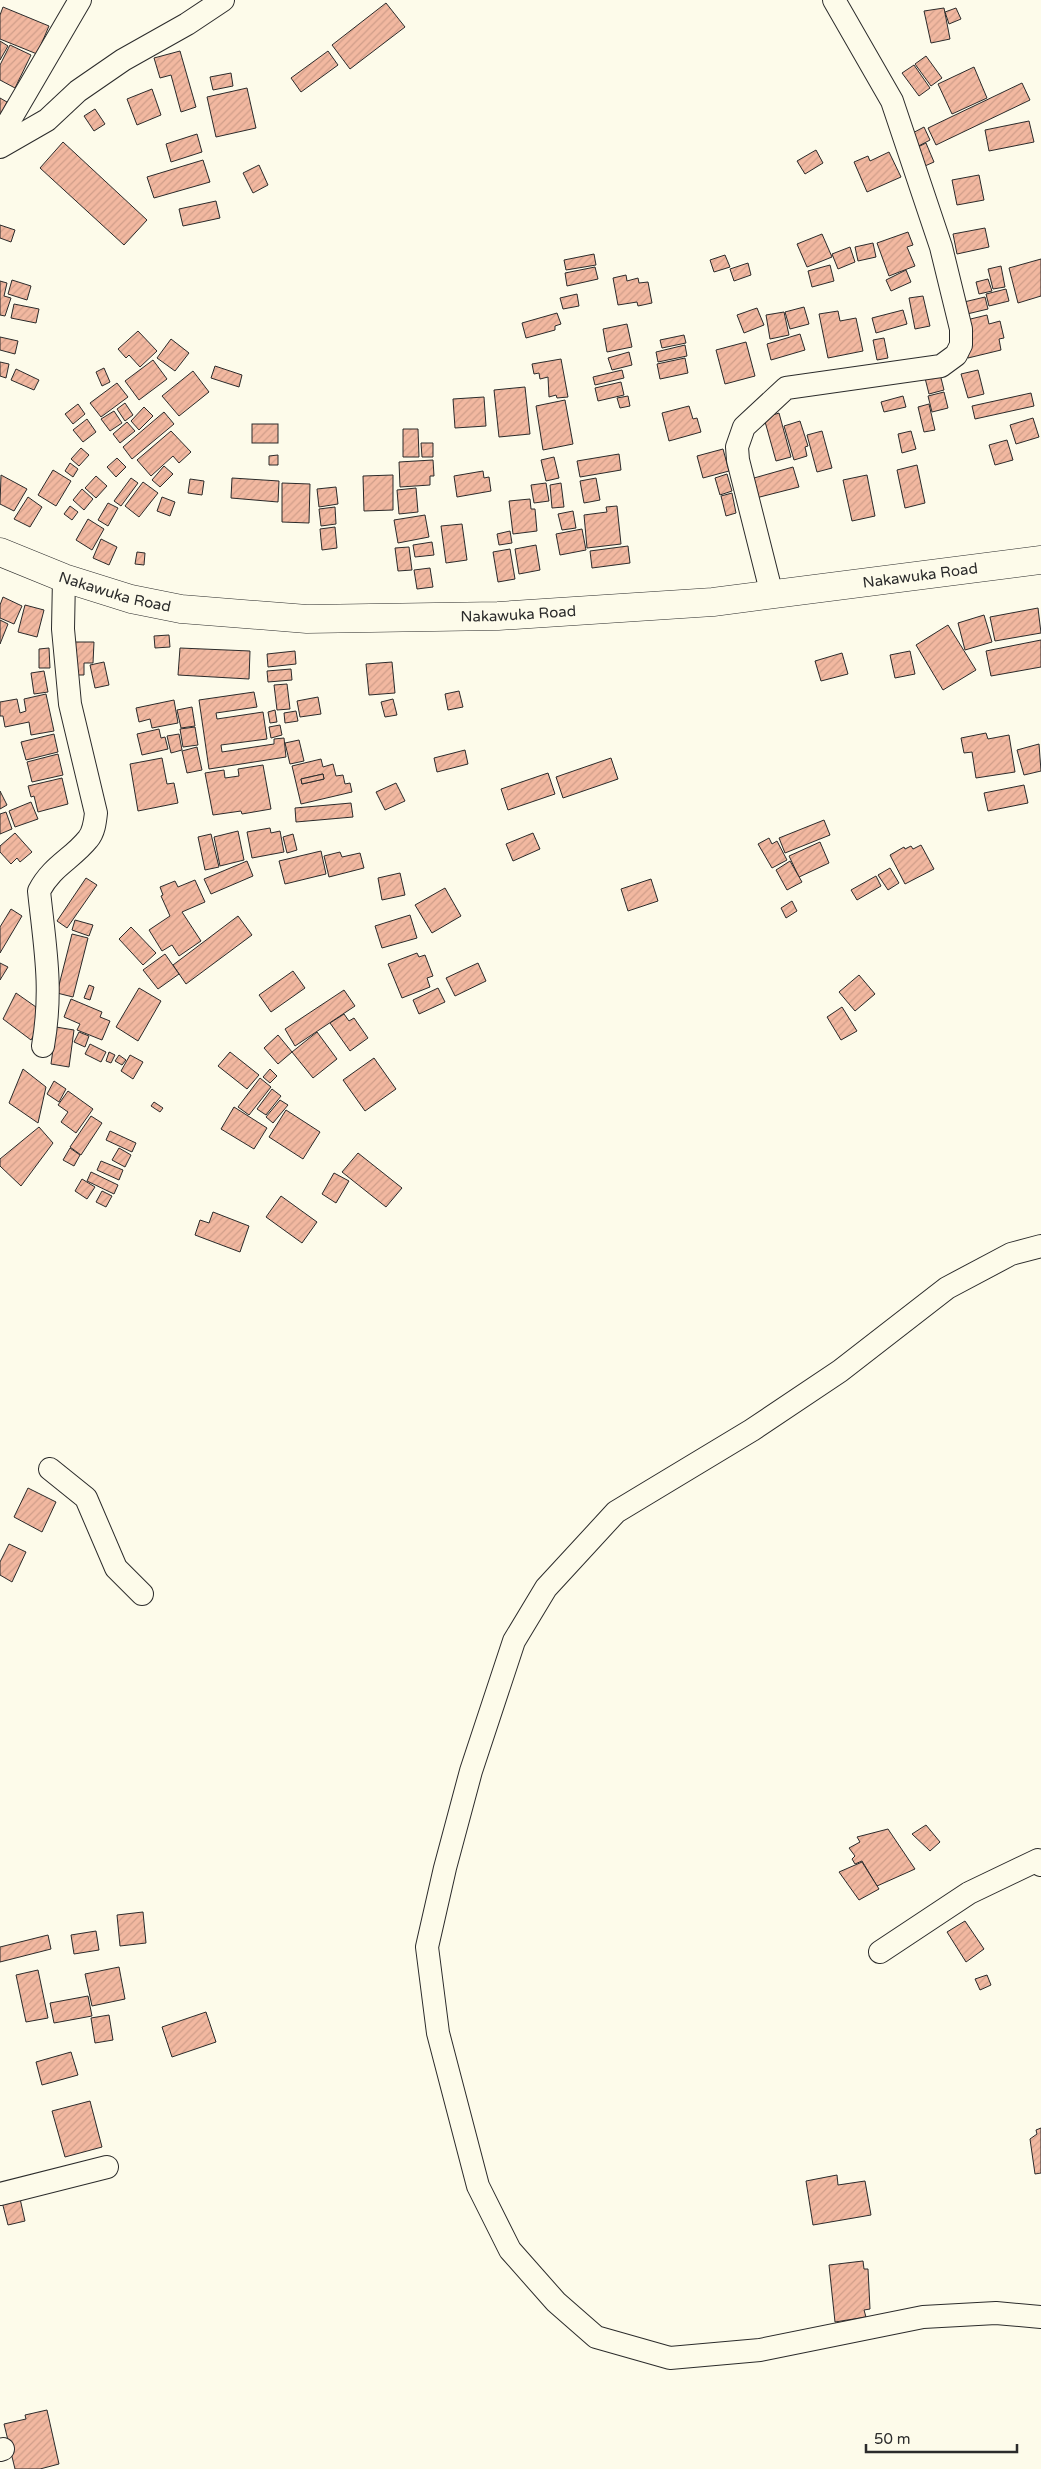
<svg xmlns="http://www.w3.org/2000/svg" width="1041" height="2469" font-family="'Varela Round',sans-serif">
<defs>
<pattern id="building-hatch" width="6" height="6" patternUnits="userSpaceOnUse" patternTransform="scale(1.25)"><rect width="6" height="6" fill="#f2b8a0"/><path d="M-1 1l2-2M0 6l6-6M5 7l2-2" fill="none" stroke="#d09e8a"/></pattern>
</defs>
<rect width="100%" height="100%" fill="#fdfbea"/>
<!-- building -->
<g fill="url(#building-hatch)" stroke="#2b2b2b" fill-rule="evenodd">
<polygon points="386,3 405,27 350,69 332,45"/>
<polygon points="3,7 49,26 37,54 0,39 0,15"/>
<polygon points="944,8 950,39 931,43 924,11"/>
<polygon points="956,8 961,19 949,24 945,12"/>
<polygon points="0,41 8,46 0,60"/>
<polygon points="10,45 31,55 15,88 0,80 0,65"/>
<polygon points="180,51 196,107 181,112 171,75 160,78 154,58"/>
<polygon points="328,51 338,65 301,92 291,78"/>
<polygon points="926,56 942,78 931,86 915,64"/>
<polygon points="914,65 930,88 919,96 902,73"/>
<polygon points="974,67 987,98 952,114 938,84"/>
<polygon points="231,73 233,86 213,90 210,77"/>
<polygon points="1022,83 1030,100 936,145 928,128"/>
<polygon points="247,88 256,128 216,137 207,97"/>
<polygon points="152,89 161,115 137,125 127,99"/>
<polygon points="0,98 7,102 0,116"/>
<polygon points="95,109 105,124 94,131 84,116"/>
<polygon points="1029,121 1034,142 989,151 985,130"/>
<polygon points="924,127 930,140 913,149 907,136"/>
<polygon points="197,134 202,152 171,162 166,144"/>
<polygon points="63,142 147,220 124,245 40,168"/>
<polygon points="926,143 934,162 918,169 910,151"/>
<polygon points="816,150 823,163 805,174 797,161"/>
<polygon points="889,152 901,177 867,192 854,162 868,156 870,161"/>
<polygon points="203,160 210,182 154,198 147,177"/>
<polygon points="259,165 268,185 253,193 243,173"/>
<polygon points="979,175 984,200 957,205 952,180"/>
<polygon points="216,201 220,218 183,226 179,209"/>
<polygon points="0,225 15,230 11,242 0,238"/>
<polygon points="985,228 989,247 957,254 953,234"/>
<polygon points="908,232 913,245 907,247 915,266 889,276 877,243"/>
<polygon points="822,234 832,257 807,267 797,244"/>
<polygon points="873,243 876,257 858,261 855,247"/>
<polygon points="850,247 855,262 838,269 832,254"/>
<polygon points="594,254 596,265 566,270 564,260"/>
<polygon points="725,255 730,267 714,272 710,260"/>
<polygon points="1041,259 1041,296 1018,303 1009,268"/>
<polygon points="748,263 751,275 734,281 730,269"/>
<polygon points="830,265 834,281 812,287 808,271"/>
<polygon points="1001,266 1005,287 993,289 988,269"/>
<polygon points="595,267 598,279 567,286 565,273"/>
<polygon points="906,270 911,282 891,291 886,280"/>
<polygon points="626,275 627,281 638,278 639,283 648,282 652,303 638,306 637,302 618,305 613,278"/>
<polygon points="988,279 992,291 979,294 976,282"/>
<polygon points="12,280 31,286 27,300 8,294"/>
<polygon points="0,281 7,283 4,296 11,298 5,316 0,315"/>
<polygon points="1006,289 1009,301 989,306 986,294"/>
<polygon points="577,294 579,306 563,309 560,298"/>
<polygon points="923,296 930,326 915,329 909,298"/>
<polygon points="985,297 988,309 967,314 964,302"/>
<polygon points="14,304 39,309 36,323 11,318"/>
<polygon points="804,307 809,324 790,329 785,312"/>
<polygon points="757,308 764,325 744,333 737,315"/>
<polygon points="903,310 907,324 876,333 872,318"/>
<polygon points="838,311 840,321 856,318 863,351 828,358 819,314"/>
<polygon points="784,312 789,335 770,339 766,315"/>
<polygon points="557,313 561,324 555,326 555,330 526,338 522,323"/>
<polygon points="987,315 989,324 1000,321 1004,338 999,339 1001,350 968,358 963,339 954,323"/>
<polygon points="627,324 632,347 607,352 603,329"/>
<polygon points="138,331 157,351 140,367 129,355 126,358 118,349"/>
<polygon points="800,334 805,350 771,360 767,344"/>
<polygon points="684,335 686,343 662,348 660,340"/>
<polygon points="0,337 18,341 15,354 0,350"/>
<polygon points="884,338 888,358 877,360 873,340"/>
<polygon points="171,339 189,353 175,371 157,358"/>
<polygon points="746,342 755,376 725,384 716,350"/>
<polygon points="685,345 687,356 658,362 656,352"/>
<polygon points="629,352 632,365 612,370 608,358"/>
<polygon points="685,358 688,373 660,379 657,364"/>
<polygon points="561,359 568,397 557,398 556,395 549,397 548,377 540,379 539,373 534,374 532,364"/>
<polygon points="153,360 167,379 139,400 125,381"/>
<polygon points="0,362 9,364 6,378 0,376"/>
<polygon points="215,366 242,375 239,387 211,378"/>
<polygon points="104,368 110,382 102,386 96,372"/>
<polygon points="16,369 39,380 34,390 11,380"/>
<polygon points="622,370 624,378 595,385 593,377"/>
<polygon points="978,370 984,394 968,398 961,374"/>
<polygon points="193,371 209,392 179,416 162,396"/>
<polygon points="940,374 944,390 929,394 925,378"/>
<polygon points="621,382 624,395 598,401 595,388"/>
<polygon points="117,383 128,397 101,417 90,403"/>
<polygon points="525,387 530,434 499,437 494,390"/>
<polygon points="944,392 948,408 932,412 928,396"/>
<polygon points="1031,393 1034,406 975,419 972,406"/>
<polygon points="628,396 630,406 620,408 617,398"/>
<polygon points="903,396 906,407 884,412 881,402"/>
<polygon points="484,397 486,426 455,428 453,399"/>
<polygon points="565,400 573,444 543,450 536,406"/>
<polygon points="125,403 133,415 125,421 117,409"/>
<polygon points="78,404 85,414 73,424 65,414"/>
<polygon points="929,404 935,430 924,432 918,407"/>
<polygon points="689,406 693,419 697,418 701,432 669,441 662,413"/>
<polygon points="144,407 153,416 139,430 131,421"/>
<polygon points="114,411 122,423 110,431 101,419"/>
<polygon points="164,412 174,424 132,459 123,447"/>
<polygon points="779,413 791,457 776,461 764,418"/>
<polygon points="1033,418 1039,437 1016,444 1010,425"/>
<polygon points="87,419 96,432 83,442 73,430"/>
<polygon points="800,421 808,446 805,447 807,456 794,460 784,426"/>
<polygon points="127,422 135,431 120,443 113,434"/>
<rect x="252" y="424" width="26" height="19"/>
<polygon points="403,429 418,429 419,457 403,457"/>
<polygon points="171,431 191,452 179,463 173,456 151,476 137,460"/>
<polygon points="822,431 832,468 817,472 807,435"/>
<polygon points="911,431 916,449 902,453 898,434"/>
<polygon points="1007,440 1013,460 995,465 989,445"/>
<polygon points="421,443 433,443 433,457 422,457"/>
<polygon points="81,448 89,455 79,466 71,459"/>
<polygon points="723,449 729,471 703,478 697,456"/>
<polygon points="619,454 621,470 580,477 577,461"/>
<polygon points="278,455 278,465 269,465 269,456"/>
<polygon points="554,457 559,478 546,481 541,460"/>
<polygon points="117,458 126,467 116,477 107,467"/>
<polygon points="433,460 434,476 430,476 430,485 400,487 399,462"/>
<polygon points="70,463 78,469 73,477 65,471"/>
<polygon points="917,465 925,503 905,508 897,470"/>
<polygon points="164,466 173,474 160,487 152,480"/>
<polygon points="793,467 799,487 752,499 747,480"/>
<polygon points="53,470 71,481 56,506 38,495"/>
<polygon points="483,471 484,478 489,477 491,491 457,497 454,476"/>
<polygon points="727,474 732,491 720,495 715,478"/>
<polygon points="1,475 27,489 14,511 0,504"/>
<polygon points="393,475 393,510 364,511 363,476"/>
<polygon points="867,475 875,516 852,521 843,480"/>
<polygon points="96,476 107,486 96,498 85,488"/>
<polygon points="131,478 138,483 121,506 114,501"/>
<polygon points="232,478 279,481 278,502 231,498"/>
<polygon points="596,478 600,500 584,503 580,481"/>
<polygon points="190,479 204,481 202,495 188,493"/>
<polygon points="143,482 158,493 139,517 125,506"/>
<polygon points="282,483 310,484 309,523 282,522"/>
<polygon points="546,483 549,501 534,503 531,485"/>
<polygon points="561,483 564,507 552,508 550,485"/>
<polygon points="336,487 338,504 319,507 317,489"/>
<polygon points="416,488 418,512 399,514 397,490"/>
<polygon points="82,489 93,499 84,510 73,500"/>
<polygon points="732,493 736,513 726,516 721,496"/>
<polygon points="28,497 42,507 30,527 14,519"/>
<polygon points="162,497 175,502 170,516 157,511"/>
<polygon points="530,499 531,509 535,509 537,531 513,534 509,501"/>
<polygon points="108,503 118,508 108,526 98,520"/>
<polygon points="70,506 78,512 72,520 64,514"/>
<polygon points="617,506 621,544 587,548 584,515 607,512 606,507"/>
<polygon points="335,507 336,524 321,526 319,509"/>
<polygon points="573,511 576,528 562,530 558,514"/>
<polygon points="425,515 429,537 398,543 394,520"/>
<polygon points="88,519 104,529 92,550 76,540"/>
<polygon points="462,524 467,560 446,563 441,526"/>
<polygon points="335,527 337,548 322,550 320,529"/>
<polygon points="582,529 586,550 560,555 556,534"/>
<polygon points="510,531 512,543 499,545 497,534"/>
<polygon points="101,539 117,547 109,565 93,558"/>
<polygon points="432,542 434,555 415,557 413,545"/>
<polygon points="536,545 540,570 519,574 515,549"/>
<polygon points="628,546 630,563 592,568 590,551"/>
<polygon points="409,547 412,570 398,571 395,548"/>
<polygon points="510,549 515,579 498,582 493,552"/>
<polygon points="137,552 145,553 144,565 135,564"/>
<polygon points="430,568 433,587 417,589 414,570"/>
<polygon points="3,597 22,606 14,624 0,618 0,605"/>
<polygon points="25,605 44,610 37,637 18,632"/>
<polygon points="1038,608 1041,633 995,641 990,617"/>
<polygon points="984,615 992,642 965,650 958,623"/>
<polygon points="0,620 8,624 0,644"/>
<polygon points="948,625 976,670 943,690 916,645"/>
<polygon points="169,635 170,647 155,648 154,636"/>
<polygon points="1041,640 1041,667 991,676 986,651"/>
<polygon points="67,642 94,642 93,663 84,663 84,675 67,675"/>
<polygon points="49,648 50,668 39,668 39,649"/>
<polygon points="180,648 250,651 249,679 178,675"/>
<polygon points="295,651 296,664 268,667 267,654"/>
<polygon points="910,651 915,674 895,678 890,655"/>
<polygon points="842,653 848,674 821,681 815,661"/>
<polygon points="104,662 109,685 95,688 90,665"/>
<polygon points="392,662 395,693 369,695 366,664"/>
<polygon points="291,669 292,680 268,682 267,671"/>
<polygon points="44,671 48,692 34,694 31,673"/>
<polygon points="287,684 290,709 277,710 274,685"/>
<polygon points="459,691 463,707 448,710 445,694"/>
<polygon points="254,692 257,707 216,713 217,719 263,712 267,739 221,745 222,752 274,744 274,739 284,738 286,757 209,769 199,700"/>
<polygon points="46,694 54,731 31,735 29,722 5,727 3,716 0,716 0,702 17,699 20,713 26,711 24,699"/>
<polygon points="318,697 321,714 300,717 297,701"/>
<polygon points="393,699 397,715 385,717 381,702"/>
<polygon points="174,700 178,723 152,728 150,719 139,722 136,708"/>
<polygon points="192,707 195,726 181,728 177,710"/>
<polygon points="275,710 277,722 270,723 268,712"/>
<polygon points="296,711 298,721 285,723 284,713"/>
<polygon points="280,725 282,735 271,738 269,727"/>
<polygon points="195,727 198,745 183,747 180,729"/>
<polygon points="159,729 161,738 165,737 168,749 142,755 137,734"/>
<polygon points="986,733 988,739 1009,735 1015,772 976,778 972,752 964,753 961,738"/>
<polygon points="54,734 58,752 26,760 21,742"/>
<polygon points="179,734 182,750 171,753 167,736"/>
<polygon points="299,740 304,761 290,764 285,743"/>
<polygon points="1039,744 1041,771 1024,775 1017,750"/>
<polygon points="197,747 202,770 187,773 182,751"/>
<polygon points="465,750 468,764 437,772 434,758"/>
<polygon points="58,754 63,775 32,782 27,762"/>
<polygon points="162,758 167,784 174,783 178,803 138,811 130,764"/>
<polygon points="611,758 618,779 563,798 556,777"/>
<path d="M321 759 323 767 333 764 336 776 343 775 345 784 350 783 352 792 301 804 292 766ZM323 774 324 779 302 784 301 779Z"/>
<polygon points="263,765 271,809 242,814 241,811 213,815 205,773 224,770 225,778 239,776 238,769"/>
<polygon points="548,773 555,794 508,810 501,789"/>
<polygon points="323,774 324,779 302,784 301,779"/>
<polygon points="62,778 68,804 38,812 34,796 31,797 28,786"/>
<polygon points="396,783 405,801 385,810 376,792"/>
<polygon points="1024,785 1028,803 988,811 984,793"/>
<polygon points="0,791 7,805 0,809"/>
<polygon points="31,802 38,819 15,827 9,811"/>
<polygon points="351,803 353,817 296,822 295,808"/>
<polygon points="6,812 12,829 0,834 0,814"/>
<polygon points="824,820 830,835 785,853 779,838"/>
<polygon points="270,828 271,833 280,831 284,852 252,858 247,832"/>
<polygon points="238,831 244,860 220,866 214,837"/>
<polygon points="15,833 32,852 20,862 17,858 11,864 0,852 0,846"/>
<polygon points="533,833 540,849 513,861 506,844"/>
<polygon points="211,834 219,867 205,870 198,837"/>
<polygon points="293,834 297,850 287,853 283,837"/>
<polygon points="769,838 772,844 777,841 787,860 772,868 758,844"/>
<polygon points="820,842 829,863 799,877 789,856"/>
<polygon points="921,845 934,869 905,884 890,855 904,847 905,849 911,846 913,849"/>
<polygon points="321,851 326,874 285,884 279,861"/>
<polygon points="340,852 342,857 360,853 364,868 329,877 324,856"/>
<polygon points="247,861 253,876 211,894 204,879"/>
<polygon points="790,861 802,882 787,890 776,870"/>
<polygon points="890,868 899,883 888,890 878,875"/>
<polygon points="400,873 405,895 382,900 378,878"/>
<polygon points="876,876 881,886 857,900 851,890"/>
<polygon points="86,878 97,885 67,928 57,921"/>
<polygon points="651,879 658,901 628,911 621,889"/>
<polygon points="195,880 205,902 182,912 201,941 179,956 172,945 162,951 149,930 170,916 161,896 163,895 160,887 175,881 178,887"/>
<polygon points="445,888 461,916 432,933 415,905"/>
<polygon points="792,901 797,911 786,918 781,908"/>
<polygon points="11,909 22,916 0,953 0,927"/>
<polygon points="410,915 417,938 382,948 375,926"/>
<polygon points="238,916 252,935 186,984 173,965"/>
<polygon points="75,920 93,925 89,936 72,930"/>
<polygon points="131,927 156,953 143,965 119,939"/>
<polygon points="72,934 88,938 73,997 57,993"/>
<polygon points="417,953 419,957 425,955 433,976 427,978 430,987 402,998 388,964"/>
<polygon points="165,954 179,974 158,989 143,970"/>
<polygon points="0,963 8,967 0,980"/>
<polygon points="478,963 486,981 455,996 446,978"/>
<polygon points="293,971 305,988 271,1012 259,995"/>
<polygon points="859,975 875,994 855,1011 839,992"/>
<polygon points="89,985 94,987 90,1000 84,998"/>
<polygon points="139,988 161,1001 138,1041 116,1027"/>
<polygon points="438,988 445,1002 419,1014 413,1000"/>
<polygon points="344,990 355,1006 295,1046 285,1029"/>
<polygon points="16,993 36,1007 39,1026 31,1040 3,1019"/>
<polygon points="71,999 102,1012 100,1017 110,1021 102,1040 77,1030 80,1024 64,1017"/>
<polygon points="842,1007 857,1031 841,1040 827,1017"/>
<polygon points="344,1014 349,1021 354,1018 368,1038 350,1051 330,1023"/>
<polygon points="56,1027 74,1030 69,1067 51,1064"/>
<polygon points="79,1032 89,1036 85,1047 74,1042"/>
<polygon points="317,1032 337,1059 313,1078 292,1052"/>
<polygon points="278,1035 292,1052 278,1064 264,1048"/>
<polygon points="90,1044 106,1052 101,1062 85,1054"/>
<polygon points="109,1052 115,1055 111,1063 106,1061"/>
<polygon points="230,1052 259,1075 247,1089 218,1066"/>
<polygon points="119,1055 126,1060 122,1065 115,1061"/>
<polygon points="130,1055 143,1062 133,1079 121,1071"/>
<polygon points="374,1058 396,1089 365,1111 343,1080"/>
<polygon points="23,1069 46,1087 38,1123 9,1103"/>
<polygon points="270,1069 277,1076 270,1083 263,1077"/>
<polygon points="260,1078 271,1087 249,1115 238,1107"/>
<polygon points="54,1081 66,1089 59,1102 47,1094"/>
<polygon points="272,1089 281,1096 266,1115 257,1109"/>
<polygon points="68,1091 93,1109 76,1133 61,1122 68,1112 58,1105"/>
<polygon points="280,1100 288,1105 273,1123 266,1117"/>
<polygon points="154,1102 163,1108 160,1112 151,1106"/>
<polygon points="234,1107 267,1128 254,1149 221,1129"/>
<polygon points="286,1110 320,1132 303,1159 269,1137"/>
<polygon points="91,1116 102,1123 81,1155 70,1147"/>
<polygon points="39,1127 53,1143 21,1186 0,1166 0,1159"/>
<polygon points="110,1131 136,1143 132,1152 106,1140"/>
<polygon points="70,1148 80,1155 74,1166 63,1160"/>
<polygon points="119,1148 131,1155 125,1167 112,1160"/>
<polygon points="358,1153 402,1188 386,1207 342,1172"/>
<polygon points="101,1161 123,1170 119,1180 97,1170"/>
<polygon points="91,1172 118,1185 114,1194 87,1181"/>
<polygon points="334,1173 349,1181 336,1203 322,1194"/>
<polygon points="82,1179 95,1187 87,1199 75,1191"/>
<polygon points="102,1191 112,1196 106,1207 96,1202"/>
<polygon points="281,1196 317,1222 302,1243 266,1217"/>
<polygon points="213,1212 249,1226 240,1252 195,1235 200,1220 209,1223"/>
<polygon points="28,1488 56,1502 42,1532 14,1517"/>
<polygon points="9,1544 26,1552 12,1582 0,1575 0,1562"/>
<polygon points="926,1825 940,1842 930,1851 912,1834"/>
<polygon points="888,1829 915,1869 877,1886 862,1861 855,1864 852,1859 855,1856 849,1848 860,1842 857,1837"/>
<polygon points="862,1862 879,1889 859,1900 839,1872"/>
<polygon points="143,1912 146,1943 120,1946 117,1915"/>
<polygon points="965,1921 984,1949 966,1962 947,1932"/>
<polygon points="96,1931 99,1950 74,1954 71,1935"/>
<polygon points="48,1935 51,1949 0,1962 0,1947"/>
<polygon points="119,1967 125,1999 92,2006 85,1974"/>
<polygon points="38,1970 48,2018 26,2022 16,1975"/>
<polygon points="987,1975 991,1985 980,1990 975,1979"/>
<polygon points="88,1996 92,2016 54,2023 50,2003"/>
<polygon points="206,2012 216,2042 172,2057 162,2027"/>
<polygon points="109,2015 113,2040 95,2043 91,2018"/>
<polygon points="71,2052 78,2075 42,2085 36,2062"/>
<polygon points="90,2101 102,2147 65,2157 52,2111"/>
<polygon points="1041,2128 1041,2173 1035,2174 1030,2139 1037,2134 1036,2130"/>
<polygon points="837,2175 838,2185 865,2181 871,2215 813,2225 806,2181"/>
<polygon points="19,2194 25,2221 8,2225 1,2198"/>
<polygon points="863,2261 864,2269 868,2269 870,2309 864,2310 866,2317 835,2322 829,2265"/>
<polygon points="47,2410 59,2464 40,2469 15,2469 4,2424 26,2419 25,2415"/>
</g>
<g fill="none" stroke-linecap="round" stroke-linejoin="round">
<defs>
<g id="minor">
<polyline points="0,137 80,0"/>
<polyline points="0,147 47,120 78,91 123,60 187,24 223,0"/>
<polyline points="772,595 738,460 737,447 744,427 786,388 941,366 956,355 961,345 961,329 941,247 892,101 834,0"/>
<path d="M43 1046C53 988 45 948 39 891 52 866 72 859 88 839 94 832 95 822 96 813L70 704 63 629 64 578"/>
<polyline points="1041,1246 1011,1254 947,1288 840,1371 752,1430 616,1512 546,1588 514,1641 471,1771 445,1868 427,1947 438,2033 478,2186 510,2250 556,2302 596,2337 670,2358 760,2350 923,2317 996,2313 1041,2317"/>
<polyline points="50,1469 86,1498 116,1568 142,1594"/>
<polyline points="880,1952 969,1893 1038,1860 1041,1865"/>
<polyline points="0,2194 107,2167"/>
<polyline points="0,2450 3,2449"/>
</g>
<g id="major">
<path id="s1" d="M0 552 64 578 131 599 181 609 307 619 498 616 713 602 1041 560"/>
</g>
</defs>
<!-- minor casing -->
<use href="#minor" stroke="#2b2b2b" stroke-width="24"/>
<!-- major casing -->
<use href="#major" stroke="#2b2b2b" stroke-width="29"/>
<!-- minor -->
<use href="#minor" stroke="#fdfbea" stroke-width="22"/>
<!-- major -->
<use href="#major" stroke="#fdfbea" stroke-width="28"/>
</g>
<g text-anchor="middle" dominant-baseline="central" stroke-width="4" stroke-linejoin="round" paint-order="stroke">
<!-- street labels -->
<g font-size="15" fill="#2b2b2b" stroke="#fdfbea">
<text stroke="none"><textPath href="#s1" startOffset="932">Nakawuka Road</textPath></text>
<text stroke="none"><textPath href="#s1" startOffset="122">Nakawuka Road</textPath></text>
<text stroke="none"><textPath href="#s1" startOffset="528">Nakawuka Road</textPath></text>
</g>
</g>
<!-- scale -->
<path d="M866 2444v8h151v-8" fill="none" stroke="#2b2b2b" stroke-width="2.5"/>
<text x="874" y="2444" font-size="15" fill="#2b2b2b" stroke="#fdfbea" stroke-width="4" paint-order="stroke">50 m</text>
</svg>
